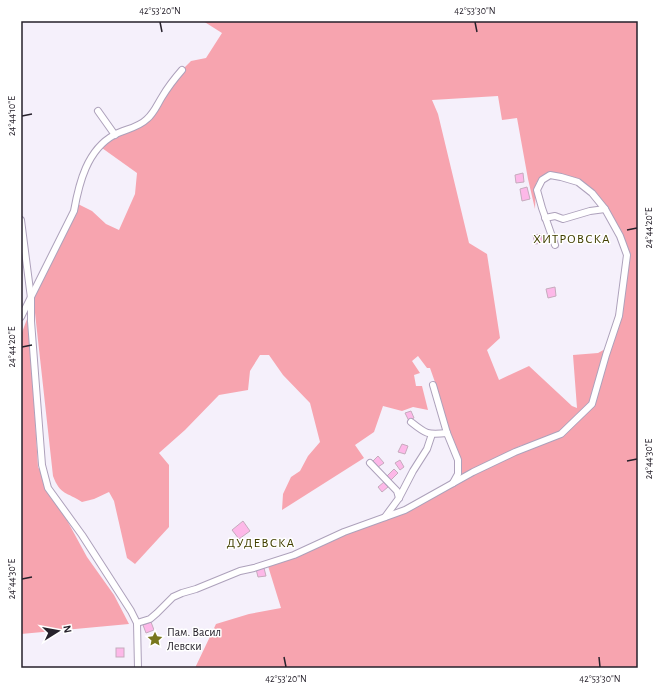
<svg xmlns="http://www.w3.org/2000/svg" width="659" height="689" font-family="'Alegreya Sans',sans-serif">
<rect width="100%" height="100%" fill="#f5f0fb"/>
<!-- green -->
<g fill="#f7a4af" fill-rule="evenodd">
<path d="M203 21H638V668H195L216 624 249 614 281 608 268 566 333 537 395 515 526 446 522 445 458 477 460 461 447 427 436 385 430 368H427L418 356 412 361 420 373 414 375 416 386H422L428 410 413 407 402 411 383 406 374 432 355 445 364 458 282 510 283 494 291 477 300 471 308 456 320 442 310 403 283 375 269 355H260L250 371 248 390 219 395 185 430 159 453 169 465V527L135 564 127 558 114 501 109 492 94 499 82 502C67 492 60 495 53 476L35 313V293L78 204 92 211 106 224 119 230 135 194 137 173 102 148 106 143 142 125 157 112 178 74 191 61 206 58 222 33ZM498 96 502 120 517 118 528 179 535 209 536 183 543 178 556 176 585 186 612 220 628 266 607 348 598 353 573 355 577 408 572 406 529 366 499 380 487 350 500 338 487 254 469 243 438 114 432 100Z"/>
<polygon points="27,319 29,323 38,467 87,557 114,595 129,624 21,634 21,335"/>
</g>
<!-- building -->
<g fill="#fdb8e8" stroke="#c6abbd">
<polygon points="523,173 524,182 516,183 515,175"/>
<polygon points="527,187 530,199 522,201 520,189"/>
<polygon points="541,234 543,243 535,244 533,235"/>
<polygon points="555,287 556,296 548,298 546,289"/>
<polygon points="411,411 414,418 409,421 405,413"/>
<polygon points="402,444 408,446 405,454 398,452"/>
<polygon points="378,456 384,463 378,467 373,461"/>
<polygon points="400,460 404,467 400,470 395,463"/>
<polygon points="394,469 398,473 391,480 387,476"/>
<polygon points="384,482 388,487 382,492 378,487"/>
<polygon points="243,521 250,531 239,539 232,530"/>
<polygon points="264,568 266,576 258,577 256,569"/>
<polygon points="151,622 154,630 146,633 143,625"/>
<rect x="116" y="648" width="8" height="9"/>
</g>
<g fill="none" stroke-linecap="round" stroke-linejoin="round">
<defs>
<g id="minor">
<polyline points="98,111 115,135"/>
<polyline points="545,218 555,216 563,219 590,211 605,209"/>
<polyline points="21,220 31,298 31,321 42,465 48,488 82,535 131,611 137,623 138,668"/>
<path d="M21 317 74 211C79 183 87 150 114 135 125 129 138 128 147 119 154 113 157 105 162 97 168 87 175 78 182 70"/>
<polyline points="433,385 447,433 458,460 458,474 453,483"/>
<path d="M411 422C426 434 427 435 447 433"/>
<polyline points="370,463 397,491 399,498"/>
<polyline points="385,517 399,498 413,471 427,449 432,434"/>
<polyline points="137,623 150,619 157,613 173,597 182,593 196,589 240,571 254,568 294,555 344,532 405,510 473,472 515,452 561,434 592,404 606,355 619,316 627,255 620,236 605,209 592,193 578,182 561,177 550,175 542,180 537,190 542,208 555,245"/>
</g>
</defs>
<!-- minor casing -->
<use href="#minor" stroke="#ada1bb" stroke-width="8"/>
<!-- minor -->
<use href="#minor" stroke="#fff" stroke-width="6"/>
</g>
<!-- ticks -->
<path fill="none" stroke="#26212b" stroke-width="1.5" d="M160 22 162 32M475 22 477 32M22 116 32 114M627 230 637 228M22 347 32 345M627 461 637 459M22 579 32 577M284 657 286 667M599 657 600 667"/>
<!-- icons -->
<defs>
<symbol id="sight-bare" viewBox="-9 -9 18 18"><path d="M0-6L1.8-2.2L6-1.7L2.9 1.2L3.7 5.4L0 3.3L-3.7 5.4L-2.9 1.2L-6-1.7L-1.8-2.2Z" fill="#78771d" stroke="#fff" stroke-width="2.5" paint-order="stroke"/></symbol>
</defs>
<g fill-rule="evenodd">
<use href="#sight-bare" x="144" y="628" width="22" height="22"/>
</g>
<g text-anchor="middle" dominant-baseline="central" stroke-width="3" stroke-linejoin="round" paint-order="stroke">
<!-- poi labels -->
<g font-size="12" fill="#26212b" stroke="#fff" text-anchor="start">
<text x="167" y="632">Пам. Васил<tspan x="167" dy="14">Левски</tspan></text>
</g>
<!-- neighbourhood labels -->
<g font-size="13" letter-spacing="1" fill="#424000" stroke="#fff">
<text x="572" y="239">ХИТРОВСКА</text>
<text x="261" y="543">ДУДЕВСКА</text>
</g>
</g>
<!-- border -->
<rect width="659" height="689" fill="none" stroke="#ffffff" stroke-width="44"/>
<!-- north arrow -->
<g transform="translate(58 631) rotate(79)" stroke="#ffffff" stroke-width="3" paint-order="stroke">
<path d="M0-3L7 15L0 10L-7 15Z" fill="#26212b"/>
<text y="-6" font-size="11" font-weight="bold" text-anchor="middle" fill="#26212b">N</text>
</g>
<rect x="22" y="22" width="615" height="645" fill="none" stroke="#26212b" stroke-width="1.5"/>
<g font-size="10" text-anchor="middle" fill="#26212b">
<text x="160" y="14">42°53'20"N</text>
<text x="475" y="14">42°53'30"N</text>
<text transform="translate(11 116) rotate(-90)" y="4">24°44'10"E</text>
<text transform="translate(648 228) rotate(-90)" y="4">24°44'20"E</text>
<text transform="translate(11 347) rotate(-90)" y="4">24°44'20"E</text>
<text transform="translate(648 459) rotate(-90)" y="4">24°44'30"E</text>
<text transform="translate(11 579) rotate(-90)" y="4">24°44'30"E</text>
<text x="286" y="682">42°53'20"N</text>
<text x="600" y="682">42°53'30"N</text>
</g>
</svg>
